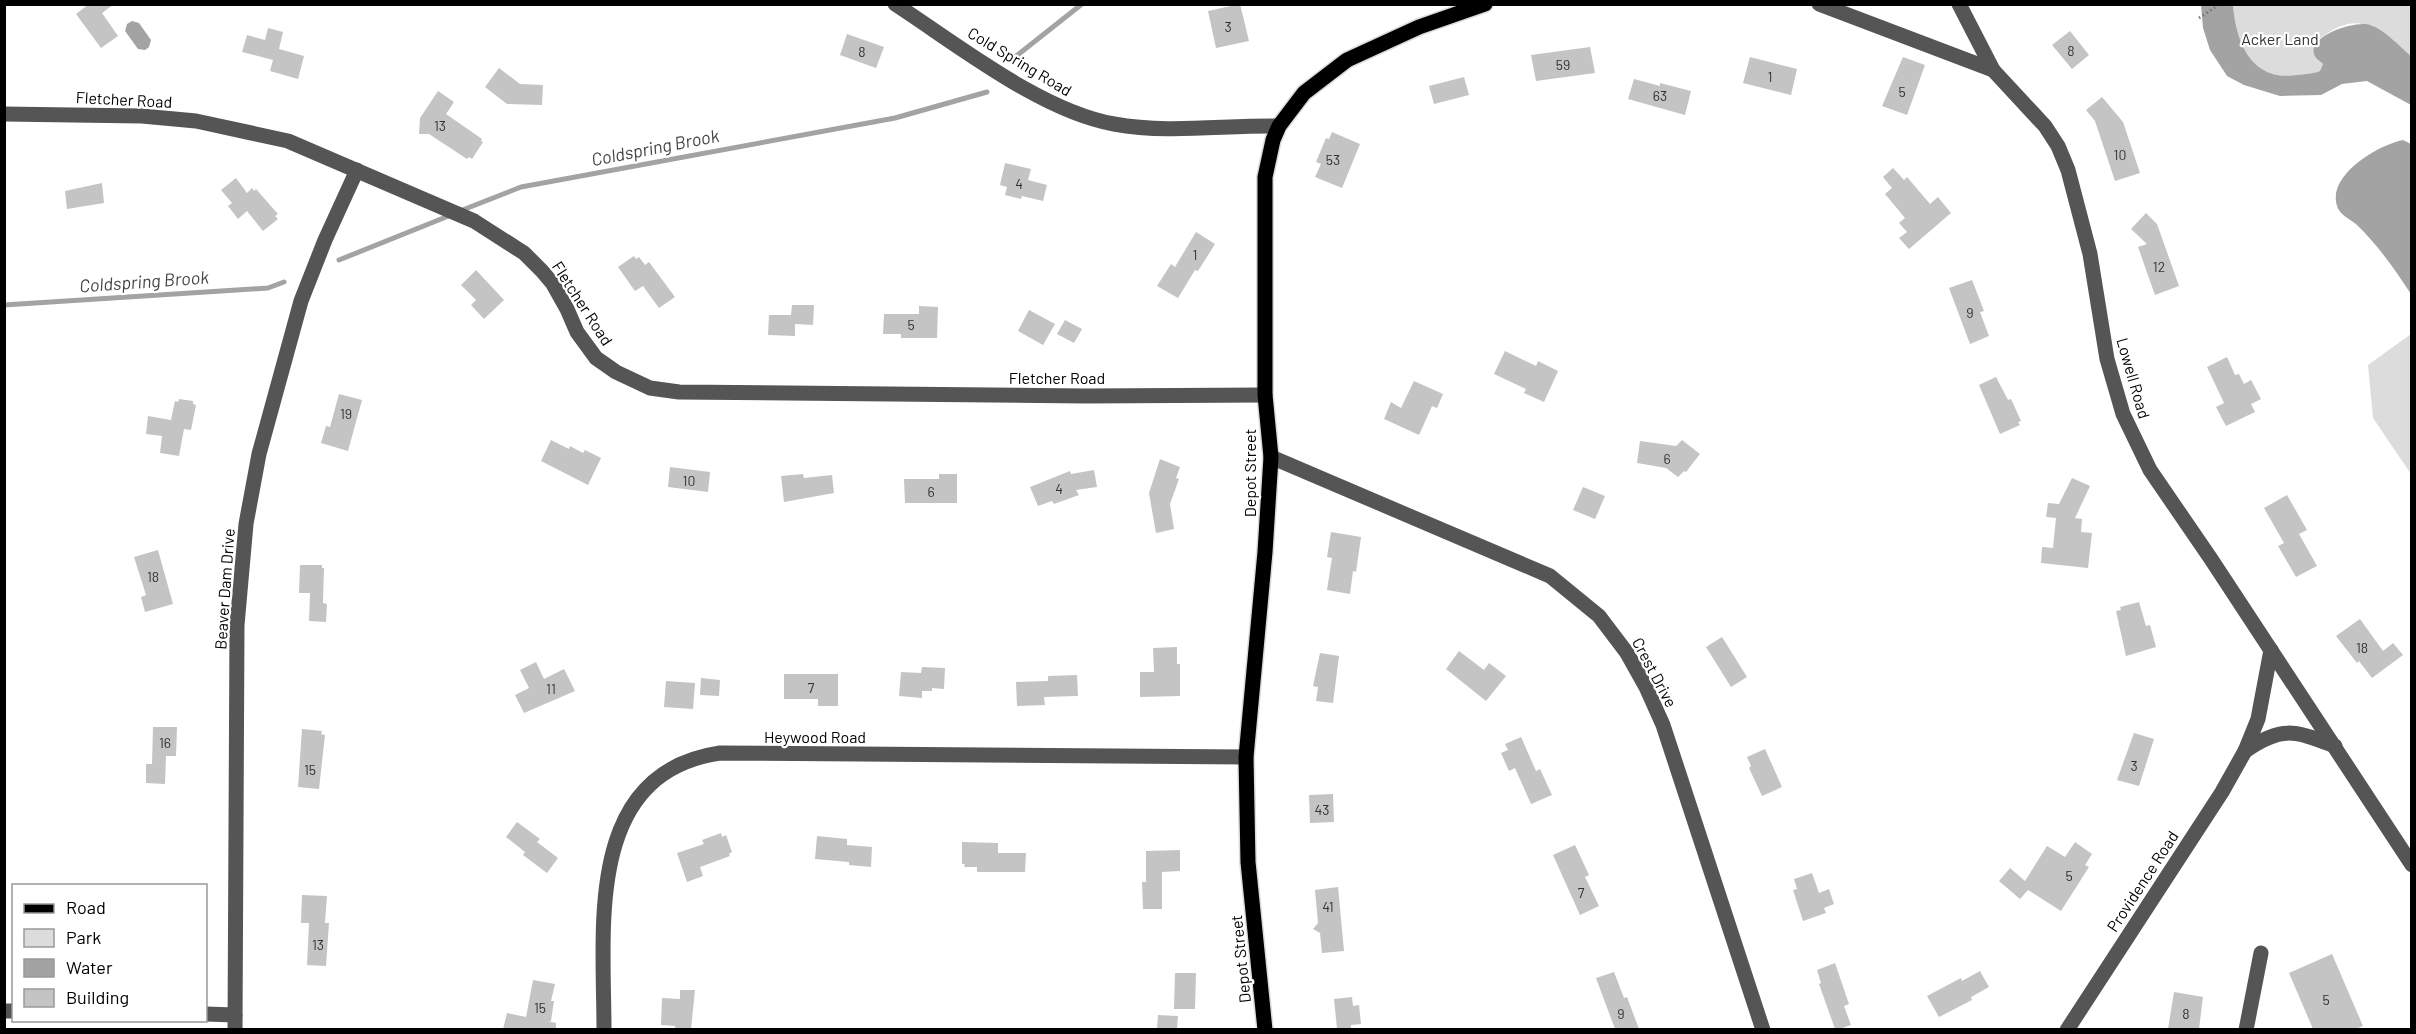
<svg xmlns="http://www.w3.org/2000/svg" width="2416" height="1034" font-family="Barlow,sans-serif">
<rect width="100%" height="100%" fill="#fff"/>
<!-- green -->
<g fill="#dcdcdc">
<path d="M2233 5H2411V56C2377 28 2358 6 2316 42L2323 64 2320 71C2313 74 2304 74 2297 75 2251 82 2236 42 2233 5Z"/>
<polygon points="2411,334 2411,474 2373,418 2368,365"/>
</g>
<!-- water -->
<g fill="#a3a3a3">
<path d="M2201 5H2233C2236 42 2251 82 2297 75 2304 74 2313 74 2320 71L2323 64C2320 61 2315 58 2314 54 2308 35 2357 20 2370 25 2385 30 2399 46 2411 56V105L2367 81 2342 84 2321 95 2280 96 2244 85 2227 76 2210 50 2203 28Z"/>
<polygon points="132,21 139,23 151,40 149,47 145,50 138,49 125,31 127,24"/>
<path d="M2403 140 2411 144V294C2395 270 2378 245 2357 225 2350 219 2340 215 2337 206 2327 175 2378 145 2403 140Z"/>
</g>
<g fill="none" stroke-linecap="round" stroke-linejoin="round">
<!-- stream -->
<g stroke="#a3a3a3" stroke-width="5">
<polyline points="1015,57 1082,4"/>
<polyline points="460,211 521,187 895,118 987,92"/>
<polyline points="339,260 451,215"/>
<polyline points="4,305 268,288 284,282"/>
</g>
</g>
<!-- building -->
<g fill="#c4c4c4">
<polygon points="89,4 114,4 102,13 118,36 101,48 76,14"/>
<polygon points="1240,4 1249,41 1216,48 1208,11"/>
<polygon points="268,28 283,32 279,49 304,56 298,79 270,71 273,60 242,52 247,35 265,40"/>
<polygon points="2070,31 2089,55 2072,69 2052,45"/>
<polygon points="847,34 884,47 876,68 840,55"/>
<polygon points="1590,47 1595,73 1536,81 1531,55"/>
<polygon points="1750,57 1797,69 1791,95 1743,83"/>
<polygon points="1903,57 1925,65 1907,115 1882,106"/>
<polygon points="499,68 520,84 543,85 542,105 507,104 485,87"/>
<polygon points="1464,77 1469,95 1434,104 1429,86"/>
<polygon points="1634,79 1660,86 1660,83 1691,91 1685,115 1628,99"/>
<polygon points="438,91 454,102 446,114 482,139 481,141 483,142 472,159 469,157 467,159 429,134 419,134 420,118"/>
<polygon points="2102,97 2123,122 2140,173 2115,181 2095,121 2086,110"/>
<polygon points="1332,132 1360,144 1342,188 1315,177 1321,164 1316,162 1326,138 1329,139"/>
<polygon points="1005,163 1031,169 1028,180 1047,185 1043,201 1022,196 1021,199 1005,195 1007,187 1000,185"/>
<polygon points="1893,168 1904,180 1907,177 1930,204 1938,197 1951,213 1909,249 1899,238 1907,232 1899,223 1905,218 1885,194 1892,188 1883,177"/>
<polygon points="236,178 247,193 252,188 254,191 256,189 278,214 275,216 278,219 263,231 247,211 238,219 228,206 232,203 221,190"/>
<polygon points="102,183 104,203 67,209 65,191"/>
<polygon points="2146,213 2157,224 2179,286 2155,295 2138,247 2147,244 2131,229"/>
<polygon points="1196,232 1215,244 1198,271 1195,270 1178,298 1157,286 1171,264 1175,267"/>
<polygon points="634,256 636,259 639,257 645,265 649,262 675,297 659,308 643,286 635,291 618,267"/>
<polygon points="476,270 504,300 484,319 471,305 476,300 461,285"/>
<polygon points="1972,280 1984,311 1980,312 1989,336 1970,344 1949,288"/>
<polygon points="792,305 814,305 813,325 795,324 795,336 768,335 769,315 791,315"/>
<polygon points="919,306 938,307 937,338 901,338 901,334 883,334 884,314 919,314"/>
<polygon points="1029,310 1055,324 1043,345 1018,331"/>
<polygon points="1065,320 1082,329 1074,343 1057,334"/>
<polygon points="1505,351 1536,366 1538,361 1558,371 1544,402 1524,393 1526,389 1494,374"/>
<polygon points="2227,357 2235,375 2239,374 2244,384 2251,380 2261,399 2251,404 2255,412 2226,426 2216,407 2224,403 2207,367"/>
<polygon points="1996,377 2008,400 2011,399 2021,421 2018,422 2020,425 2000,434 1979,385"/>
<polygon points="1414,381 1443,394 1437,408 1432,406 1419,435 1384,419 1391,402 1401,408"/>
<polygon points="339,394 362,400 348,451 321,443 326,426 330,427"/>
<polygon points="179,399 193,401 193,404 196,405 191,430 184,429 179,456 160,453 162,436 146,434 148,416 171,420 175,401 178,402"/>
<polygon points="551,440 569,449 570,446 583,453 585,450 601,458 588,485 541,461"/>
<polygon points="1682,440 1700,454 1686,472 1684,471 1678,477 1666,468 1637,463 1640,441 1676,446"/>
<polygon points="1160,459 1180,467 1176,478 1179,479 1170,504 1174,529 1156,533 1149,493"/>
<polygon points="670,467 710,472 708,492 668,487"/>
<polygon points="1094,470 1097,487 1076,490 1079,495 1054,504 1052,501 1038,506 1030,487 1070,471 1071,474"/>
<polygon points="803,474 804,478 832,475 834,493 784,502 781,476"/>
<polygon points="939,474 957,474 957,503 905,503 904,479 939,479"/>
<polygon points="2072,478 2090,486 2075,518 2082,519 2081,532 2092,533 2088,568 2041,563 2042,547 2053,548 2056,518 2046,517 2048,503 2059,504"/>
<polygon points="1583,487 1605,496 1595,519 1573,510"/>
<polygon points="2287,495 2307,530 2299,534 2317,566 2296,577 2278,546 2284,543 2264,508"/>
<polygon points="1331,532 1361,537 1356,572 1353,571 1350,594 1327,590 1332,558 1327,557"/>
<polygon points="158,550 173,604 145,612 141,597 146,595 134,557"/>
<polygon points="300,565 322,565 322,568 324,568 323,603 327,604 326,622 309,621 310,593 299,593"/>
<polygon points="2139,602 2146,626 2150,625 2156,647 2126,656 2116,611 2121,610 2120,607"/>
<polygon points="2360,619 2383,651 2393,643 2403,655 2372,678 2359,661 2357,663 2336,636"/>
<polygon points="1722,637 1747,677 1731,687 1706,647"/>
<polygon points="1177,647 1177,664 1180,664 1180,696 1140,697 1140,672 1154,672 1153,648"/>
<polygon points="1459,651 1484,670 1489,663 1506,676 1486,701 1446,669"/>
<polygon points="1320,653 1339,656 1333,703 1316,701 1318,687 1313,686"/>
<polygon points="536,662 544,679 564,669 575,691 524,713 515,695 529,688 520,670"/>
<polygon points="922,667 945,668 944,689 932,688 932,691 922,691 922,698 899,696 901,672 921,673"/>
<polygon points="784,674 838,674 838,706 818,706 818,699 784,699"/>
<polygon points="1077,675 1078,696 1044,697 1045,705 1017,706 1016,682 1048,681 1048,676"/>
<polygon points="701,678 720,680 719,696 700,695"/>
<polygon points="666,681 695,683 693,709 664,707"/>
<polygon points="153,727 177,727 176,756 166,756 165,784 146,783 146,764 152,764"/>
<polygon points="302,729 322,731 321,734 325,735 319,789 298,787"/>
<polygon points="2134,733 2154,739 2139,786 2117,780"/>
<polygon points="1521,737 1536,771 1540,769 1552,795 1531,804 1515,768 1509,771 1501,753 1508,750 1505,744"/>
<polygon points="1765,749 1782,787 1762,796 1749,768 1751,766 1747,757"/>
<polygon points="1333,794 1334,822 1310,823 1309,795"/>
<polygon points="517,822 540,839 537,842 558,858 547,873 523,855 525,852 506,837"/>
<polygon points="721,833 722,837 726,835 732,852 729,854 730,856 700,867 703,876 687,882 677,853 704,844 702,840"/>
<polygon points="817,836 847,839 847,845 872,847 871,867 849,865 849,862 815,859"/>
<polygon points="962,842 998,843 998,853 1026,853 1025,872 977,872 977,867 964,867 965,864 962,864"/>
<polygon points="2075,842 2092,854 2085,865 2089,867 2061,911 2028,890 2020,899 1999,881 2010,868 2025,881 2047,846 2065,857"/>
<polygon points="1575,845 1589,875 1585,877 1599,906 1580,915 1553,855"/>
<polygon points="1180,850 1180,871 1162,872 1162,909 1143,909 1142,882 1146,882 1146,851"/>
<polygon points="1812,873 1819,893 1829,889 1834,904 1824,908 1826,913 1803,921 1793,890 1797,889 1794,879"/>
<polygon points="1338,887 1344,951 1322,953 1320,933 1313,929 1318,923 1315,890"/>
<polygon points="302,895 327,896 325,923 329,923 326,966 307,965 309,923 301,923"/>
<polygon points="2332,954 2363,1026 2355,1029 2313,1029 2289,973"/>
<polygon points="1835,963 1849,1004 1844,1006 1851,1025 1839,1029 1835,1029 1819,984 1821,983 1817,970"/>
<polygon points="1980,971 1989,987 1971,997 1972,1000 1939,1017 1927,996 1961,978 1962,981"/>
<polygon points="1614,972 1624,998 1627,997 1639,1029 1615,1029 1596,978"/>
<polygon points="1175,973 1196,973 1195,1009 1174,1009"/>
<polygon points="533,980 555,984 551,1001 554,1001 551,1021 548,1021 556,1023 556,1029 503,1029 507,1013 526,1017"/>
<polygon points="680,990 695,990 691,1029 675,1029 675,1026 661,1025 662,998 680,999"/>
<polygon points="2174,992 2203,997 2199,1029 2168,1029"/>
<polygon points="1352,997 1353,1006 1359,1005 1361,1024 1351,1025 1351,1029 1337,1029 1334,999"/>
<polygon points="1158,1015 1178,1016 1177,1029 1157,1029"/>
</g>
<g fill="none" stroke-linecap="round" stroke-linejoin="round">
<defs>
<polyline id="major" points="1265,1030 1248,862 1246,757 1265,552 1271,457 1265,395 1265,177 1273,140 1279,126 1304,93 1347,60 1419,27 1485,4"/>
</defs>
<!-- major casing -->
<use href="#major" stroke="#dbdbdb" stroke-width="18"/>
<!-- path -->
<g stroke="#777" stroke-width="3" stroke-dasharray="1.5 3" stroke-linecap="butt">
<polyline points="2408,4 2412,9"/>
<polyline points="2199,18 2220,4"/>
</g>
<!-- minor -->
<g stroke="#555" stroke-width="15">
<path d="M895 4C958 45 1041 111 1114 124 1169 134 1224 125 1279 126"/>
<polyline points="1819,4 1993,70 2045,126 2058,146 2068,170 2090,254 2107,359 2123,414 2150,470 2211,559 2412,865"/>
<polyline points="1959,4 1993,70"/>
<polyline points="4,114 142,116 196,121 288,141 474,221 524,253 542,271 553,284 567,309 577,332 596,358 616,372 650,388 679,392 1086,396 1265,395"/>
<polyline points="1271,457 1550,576 1599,616 1627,653 1646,687 1663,725 1763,1030"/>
<path d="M2245 751C2282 725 2295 731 2335 746"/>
<polyline points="4,1011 14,1011"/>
<polyline points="206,1014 235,1015"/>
<polyline points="235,1030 237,625 246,524 259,454 301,301 325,240 357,170"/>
<path d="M604 1030C604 927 584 773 720 753L1246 757"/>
<polyline points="2067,1030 2222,792 2245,751 2258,719 2271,650"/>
<polyline points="2246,1030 2261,953"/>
</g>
<!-- major -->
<use href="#major" stroke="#000" stroke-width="15"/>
</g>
<g text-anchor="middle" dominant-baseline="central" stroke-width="4.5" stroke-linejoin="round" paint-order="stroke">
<!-- number labels -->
<g font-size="14" fill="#313131">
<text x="1228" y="26">3</text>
<text x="2071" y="50">8</text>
<text x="862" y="51">8</text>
<text x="1563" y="64">59</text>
<text x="1770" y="76">1</text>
<text x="1902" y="91">5</text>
<text x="1660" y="95">63</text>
<text x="440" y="125">13</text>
<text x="2120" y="154">10</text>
<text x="1333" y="159">53</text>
<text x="1019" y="183">4</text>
<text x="1195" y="254">1</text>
<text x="2159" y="266">12</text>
<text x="1970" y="312">9</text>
<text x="911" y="324">5</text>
<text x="346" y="413">19</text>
<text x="1667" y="458">6</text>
<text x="689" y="480">10</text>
<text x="1059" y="488">4</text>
<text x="931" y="491">6</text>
<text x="153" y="576">18</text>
<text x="2362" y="647">18</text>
<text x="811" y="687">7</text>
<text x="551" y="688">11</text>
<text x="165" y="742">16</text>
<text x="2134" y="765">3</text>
<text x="310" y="769">15</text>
<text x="1322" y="809">43</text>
<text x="2069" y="875">5</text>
<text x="1581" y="892">7</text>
<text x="1328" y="906">41</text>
<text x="318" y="944">13</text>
<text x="2326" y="999">5</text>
<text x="540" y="1007">15</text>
<text x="1621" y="1013">9</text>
<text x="2186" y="1013">8</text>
</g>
<!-- park labels -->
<g font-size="16" fill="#333" stroke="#fff">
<text x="2280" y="38">Acker Land</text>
</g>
<!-- street labels -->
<g font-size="16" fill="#000" stroke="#fff">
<text transform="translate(1020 61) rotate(31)">Cold Spring Road</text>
<text transform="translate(124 99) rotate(3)">Fletcher Road</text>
<text transform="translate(583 303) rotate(57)">Fletcher Road</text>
<text x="1057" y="377">Fletcher Road</text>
<text transform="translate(2134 378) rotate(74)">Lowell Road</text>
<text transform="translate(1249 473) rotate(-90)">Depot Street</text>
<text transform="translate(224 589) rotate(-86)">Beaver Dam Drive</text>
<text transform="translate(1655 672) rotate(62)">Crest Drive</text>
<text x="815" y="736">Heywood Road</text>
<text transform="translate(2142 881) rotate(-57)">Providence Road</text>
<text transform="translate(1240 959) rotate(-96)">Depot Street</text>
</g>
<!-- water labels -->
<g font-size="18" font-style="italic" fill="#444" stroke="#fff">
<text transform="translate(655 147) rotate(-11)">Coldspring Brook</text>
<text transform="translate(144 281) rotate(-4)">Coldspring Brook</text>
</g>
</g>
<!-- border -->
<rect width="2416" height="1034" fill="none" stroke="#000000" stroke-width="12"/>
<!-- legend -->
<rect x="12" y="884" width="195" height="138" fill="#ffffff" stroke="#999999" stroke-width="1.5"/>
<rect x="24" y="904" width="30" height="9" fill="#000000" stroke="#999999" stroke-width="1.5"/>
<text x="66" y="914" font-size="18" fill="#000000">Road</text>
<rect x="24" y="929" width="30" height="18" fill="#dcdcdc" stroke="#999999" stroke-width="1.5"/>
<text x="66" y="944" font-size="18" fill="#000000">Park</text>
<rect x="24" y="959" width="30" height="18" fill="#a3a3a3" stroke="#999999" stroke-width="1.5"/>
<text x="66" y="974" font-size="18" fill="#000000">Water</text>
<rect x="24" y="989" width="30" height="18" fill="#c4c4c4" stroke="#999999" stroke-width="1.5"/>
<text x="66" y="1004" font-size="18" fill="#000000">Building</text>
</svg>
